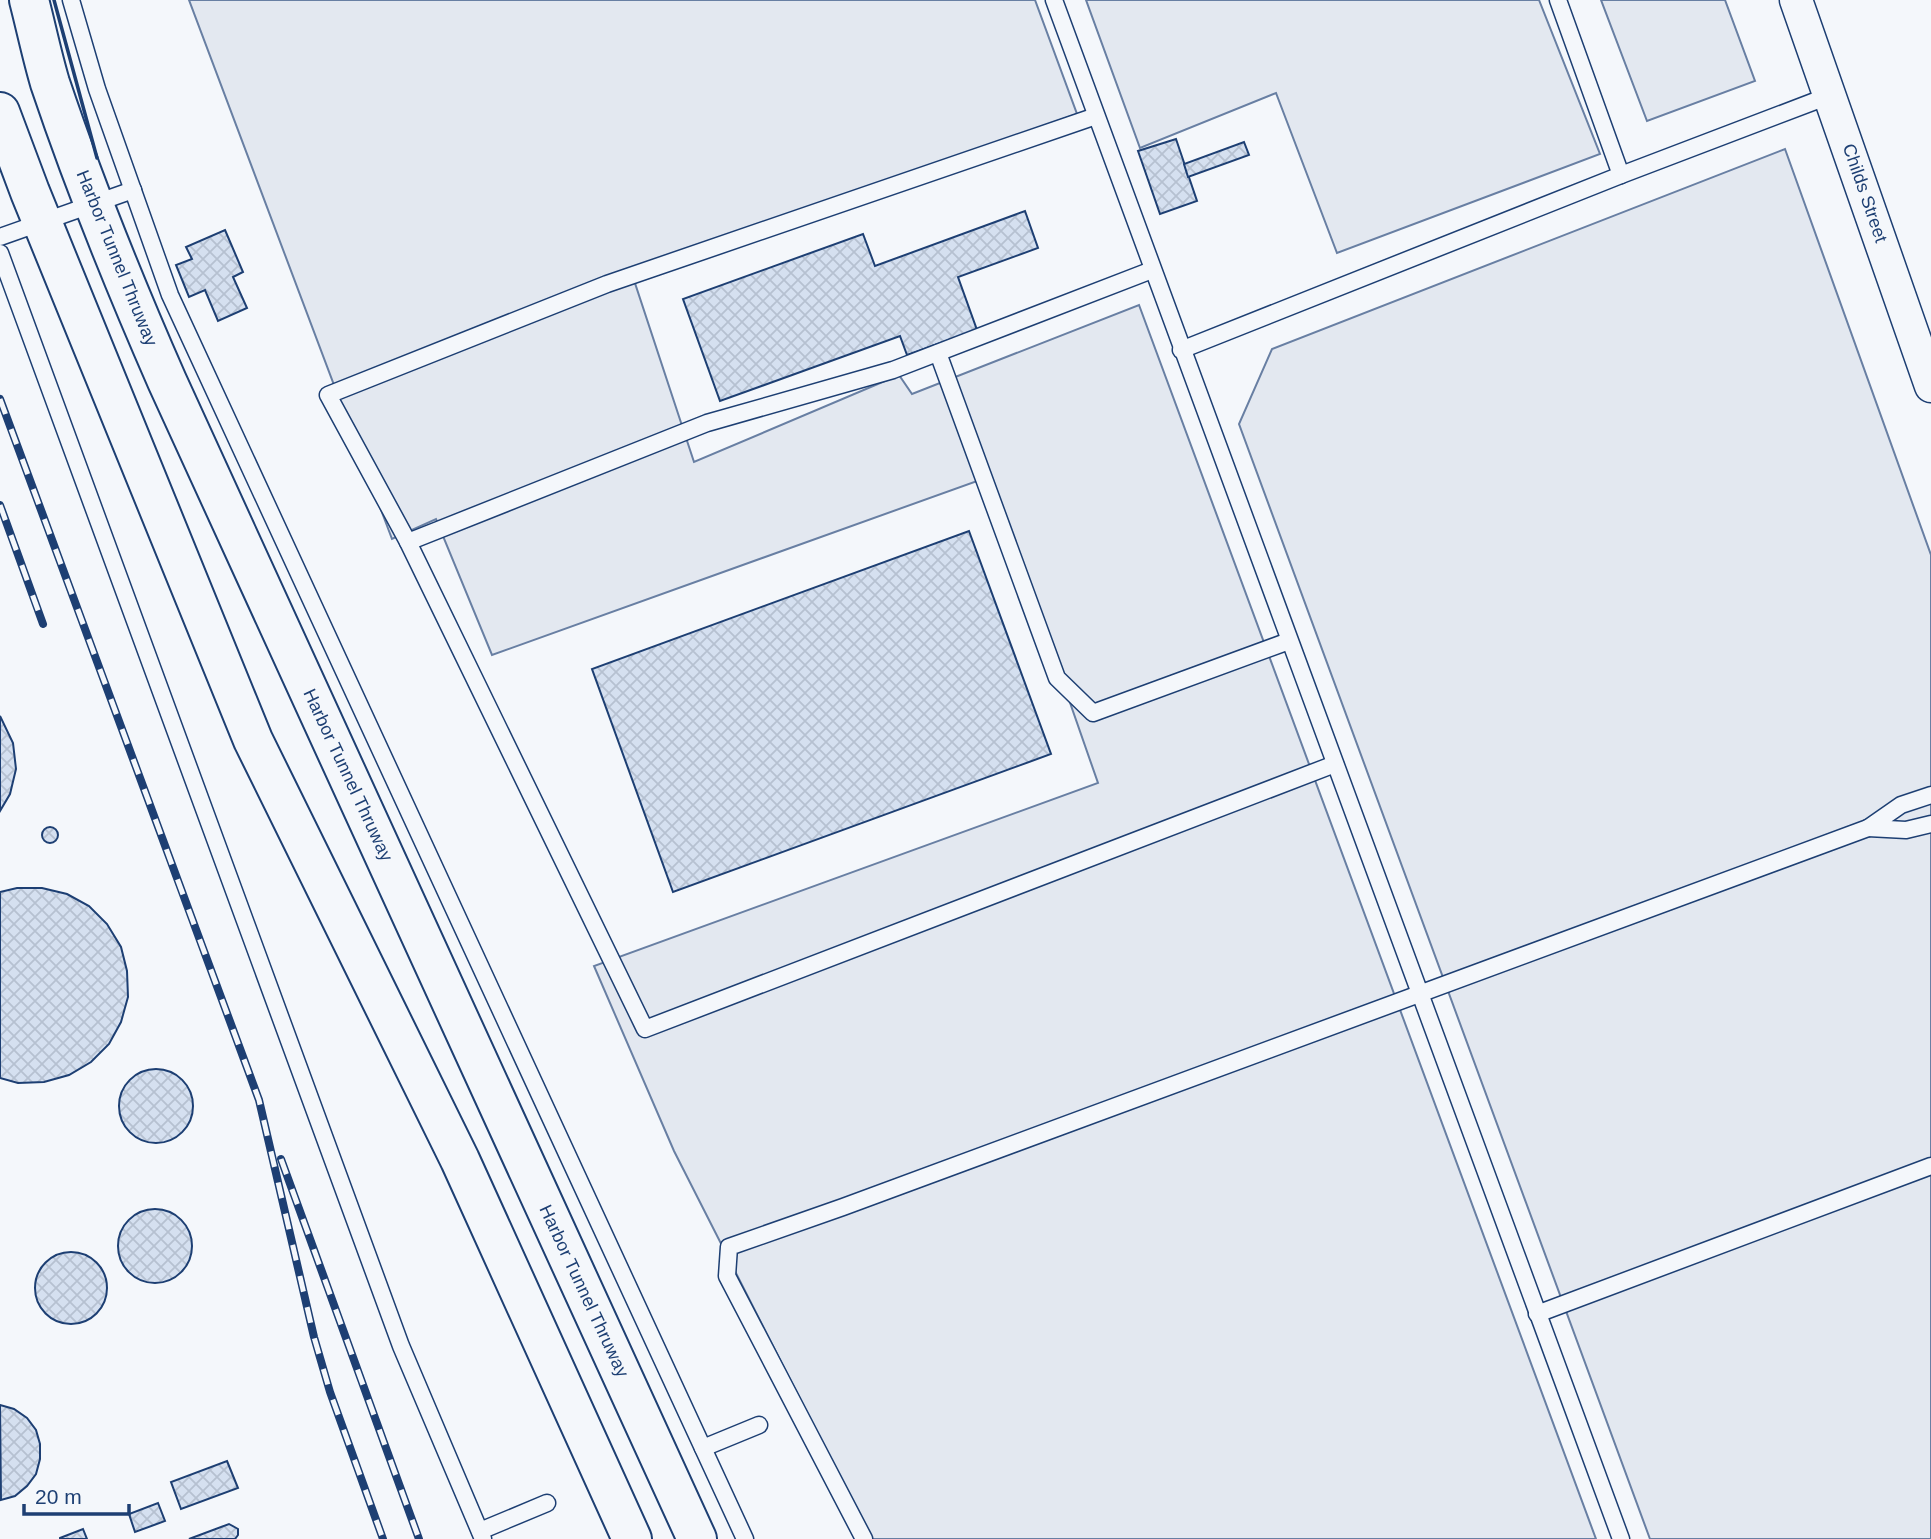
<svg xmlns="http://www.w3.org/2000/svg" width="1931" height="1539" font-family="Helvetica,sans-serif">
<defs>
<pattern id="building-cross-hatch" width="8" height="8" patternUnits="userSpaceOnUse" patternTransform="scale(1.75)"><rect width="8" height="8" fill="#d5e0f0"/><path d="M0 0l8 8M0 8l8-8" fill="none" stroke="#b6c1d1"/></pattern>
</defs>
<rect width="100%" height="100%" fill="#f4f7fb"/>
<!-- parking -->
<g fill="#e3e8f0" stroke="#687fa3" stroke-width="2">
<polygon points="189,0 1035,0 1077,114 631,271 694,462 899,375 912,394 1139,305 1596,1539 871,1539 674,1151 594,966 1098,783 991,476 492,655 436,519 392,539"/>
<polygon points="1086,0 1539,0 1600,154 1337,253 1276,93 1140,148"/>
<polygon points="1601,0 1725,0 1755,81 1647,121"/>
<polygon points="1785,149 1931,555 1931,1539 1650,1539 1239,424 1272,349"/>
</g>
<!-- building -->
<g fill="url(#building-cross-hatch)" stroke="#1d3f73" stroke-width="2">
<polygon points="1176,139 1197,201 1160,214 1138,151"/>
<polygon points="1244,142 1249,155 1188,177 1184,164"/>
<polygon points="1025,211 1038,248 958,277 977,330 907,355 900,336 720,401 683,299 863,234 875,266"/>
<polygon points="225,230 243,272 233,277 247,308 218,321 205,290 189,297 176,265 192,259 186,247"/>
<polygon points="969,531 1051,754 673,892 592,669"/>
<polygon points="0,716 13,743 16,769 10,794 0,811"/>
<circle cx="50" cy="835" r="8"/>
<polygon points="17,888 42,888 67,894 89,906 107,924 121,947 127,971 128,997 121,1022 109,1044 91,1062 69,1075 44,1082 18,1083 0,1078 0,892"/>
<circle cx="156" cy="1106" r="37"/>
<circle cx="155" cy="1246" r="37"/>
<circle cx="71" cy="1288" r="36"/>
<polygon points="0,1405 14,1409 27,1418 36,1430 40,1444 40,1459 36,1474 27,1486 15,1496 1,1500"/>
<polygon points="227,1461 238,1488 181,1509 171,1482"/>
<polygon points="158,1503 165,1521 135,1532 129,1514"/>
<polygon points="229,1524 238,1529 238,1535 235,1539 189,1539"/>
<polygon points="83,1529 87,1539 60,1539 60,1538"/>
</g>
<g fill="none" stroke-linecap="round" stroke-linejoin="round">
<defs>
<g id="lane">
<polyline points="71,0 97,89 170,295 745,1539"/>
<polyline points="1054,0 1621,1539"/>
<polyline points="1558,0 1621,175"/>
<polyline points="1096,116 607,284 328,395 408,542 707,423 893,370 1152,270"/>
<polyline points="0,237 133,190"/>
<polyline points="0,253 401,1346 483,1539"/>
<polyline points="1181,350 1621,175 1831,95"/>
<polyline points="938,353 1057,678 1093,713 1289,641"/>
<polyline points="408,542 645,1029 1335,764"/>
<polyline points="1931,795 1901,805 1868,828 1906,830 1931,824"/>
<polyline points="1537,1314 1931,1166"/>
<polyline points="703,1448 759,1425"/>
<polyline points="480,1531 547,1503"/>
<polyline points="864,1539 727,1276 729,1247 843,1207 1868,828"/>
</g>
<polyline id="street" points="1796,0 1931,386"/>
<g id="highway">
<path d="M29 0C36 27 42 56 50 83 84 184 124 283 167 381L697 1539"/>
<polyline points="0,112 30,192 253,740 460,1160 632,1539"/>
</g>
</defs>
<!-- lane casing -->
<use href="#lane" stroke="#1d3f73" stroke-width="19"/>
<!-- street casing -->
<use href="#street" stroke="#1d3f73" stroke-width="35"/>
<!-- highway casing -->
<use href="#highway" stroke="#1d3f73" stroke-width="42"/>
<!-- lane -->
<use href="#lane" stroke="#f4f7fb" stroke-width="16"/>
<!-- street -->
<use href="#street" stroke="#f4f7fb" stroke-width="32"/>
<!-- highway -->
<use href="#highway" stroke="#f4f7fb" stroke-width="38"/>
<defs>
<g id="rail">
<polyline points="0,399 259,1100 314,1337 330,1392 383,1539"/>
<polyline points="0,505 43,624"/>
<polyline points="281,1159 419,1539"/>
</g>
</defs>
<!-- rail casing -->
<use href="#rail" stroke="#1d3f73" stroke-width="8"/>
<!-- rail -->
<use href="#rail" stroke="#f4f7fb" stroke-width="5" stroke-dasharray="16" stroke-linecap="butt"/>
<!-- wall -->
<polyline stroke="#1d3f73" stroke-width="3.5" points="54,0 97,158"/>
</g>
<g text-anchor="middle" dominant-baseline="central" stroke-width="5" stroke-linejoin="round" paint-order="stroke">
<!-- street labels -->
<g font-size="18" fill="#1d3f73" stroke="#f4f7fb">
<text transform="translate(1865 193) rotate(71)">Childs Street</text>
<text transform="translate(117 258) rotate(68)">Harbor Tunnel Thruway</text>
<text transform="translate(348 775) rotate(65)">Harbor Tunnel Thruway</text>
<text transform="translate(584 1291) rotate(65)">Harbor Tunnel Thruway</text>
</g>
</g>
<!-- scale -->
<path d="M24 1504v10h105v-10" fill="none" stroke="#1d3f73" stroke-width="3.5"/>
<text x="35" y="1504" font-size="21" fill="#1d3f73" stroke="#f4f7fb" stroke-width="5" paint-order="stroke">20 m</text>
</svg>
